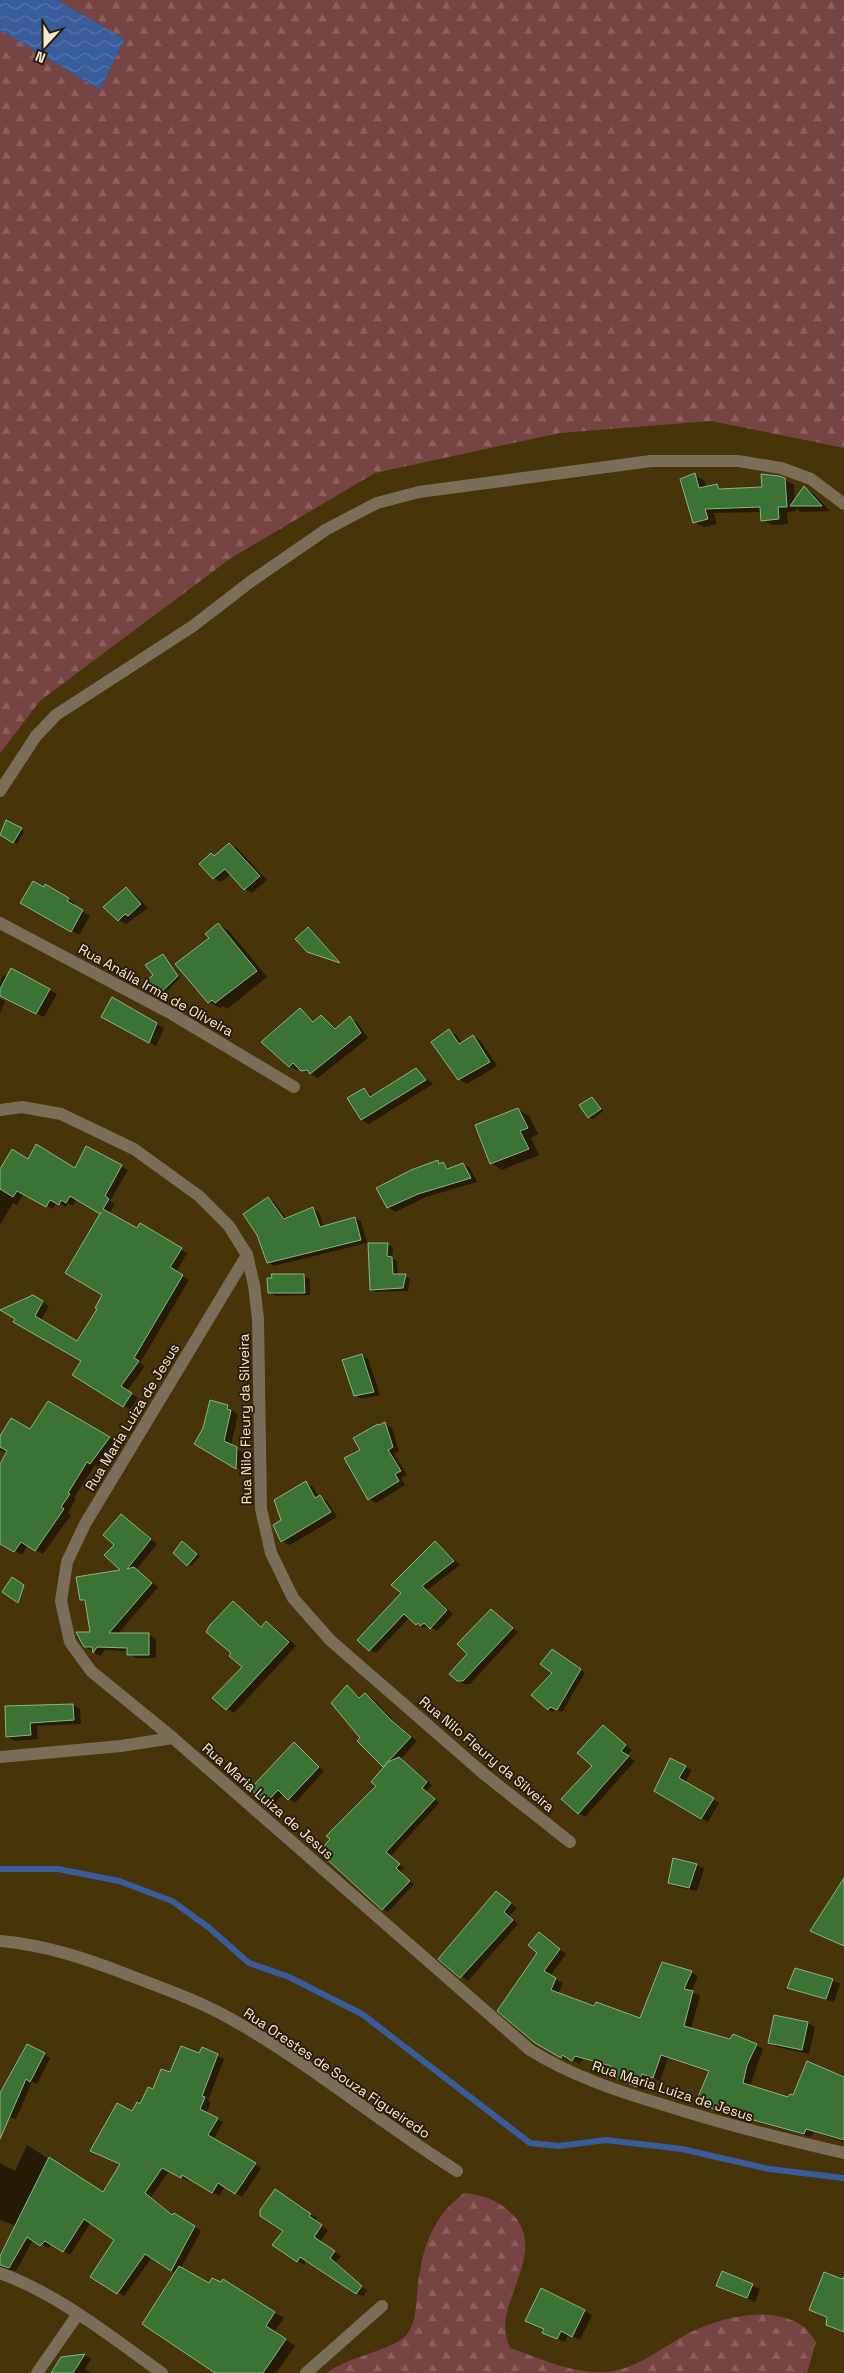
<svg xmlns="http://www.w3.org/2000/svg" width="844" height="2373" font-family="'Space Grotesk',sans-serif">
<defs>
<pattern id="forest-firs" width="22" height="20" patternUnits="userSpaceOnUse" patternTransform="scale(1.25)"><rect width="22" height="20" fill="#754443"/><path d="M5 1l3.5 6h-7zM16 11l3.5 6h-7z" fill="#8a5f5d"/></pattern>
<pattern id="water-waves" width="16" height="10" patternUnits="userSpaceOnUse" patternTransform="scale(1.25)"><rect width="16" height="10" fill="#395c9d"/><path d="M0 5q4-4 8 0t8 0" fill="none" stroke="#5774aa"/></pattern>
</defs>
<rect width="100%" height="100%" fill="#483409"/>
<!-- forest -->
<g fill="url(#forest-firs)">
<polygon points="57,0 844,0 844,448 711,421 560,433 375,473 231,558 41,700 0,753 0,30 100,90 125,39"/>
<path d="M464 2193C483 2195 495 2199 509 2211 547 2244 507 2288 505 2326 505 2333 508 2342 510 2348 539 2358 571 2373 602 2372 637 2371 661 2347 691 2332 722 2317 773 2304 804 2327 808 2331 812 2337 816 2342L807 2373H327C346 2357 398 2349 408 2333 416 2321 416 2306 417 2292 422 2251 429 2220 464 2193Z"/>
</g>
<!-- water -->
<polygon fill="url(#water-waves)" points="0,0 57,0 125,39 100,90 0,30"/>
<!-- shadow -->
<g fill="#0007">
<polygon points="694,475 704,480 706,488 717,486 725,490 763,488 784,479 794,485 795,501 804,488 814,494 830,511 801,512 796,508 796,511 787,512 788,524 772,525 763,520 762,512 714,513 717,524 704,527 694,522"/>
<polygon points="7,822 24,831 17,844 0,834"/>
<polygon points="229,844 237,848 267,880 252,893 245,889 231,874 221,882 213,878 215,857"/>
<polygon points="46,886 75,903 73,906 90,916 79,935 22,903"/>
<polygon points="126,889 133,893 148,908 126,924 118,920"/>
<polygon points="218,924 229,931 267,977 227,1009 223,1006 220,1008 209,1002 210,938"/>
<polygon points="309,929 312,931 340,963 311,953"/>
<polygon points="163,955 180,978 161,997 157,995 155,975"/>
<polygon points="12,969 57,994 44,1017 0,995 0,982 3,975 7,977"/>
<polygon points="0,999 5,1001 0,1014"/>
<polygon points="112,999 164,1028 156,1046 102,1017"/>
<polygon points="300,1010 315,1022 321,1017 337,1029 350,1018 357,1022 368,1038 318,1078 299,1068 297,1070 289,1066"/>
<polygon points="449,1031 456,1035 462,1043 473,1036 480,1040 497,1066 467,1084 459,1079 432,1042"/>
<polygon points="416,1070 433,1084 369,1124 362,1120 349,1099 364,1090 374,1096"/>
<polygon points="593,1098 603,1111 593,1119 589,1117"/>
<polygon points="518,1109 529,1116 538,1134 531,1138 539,1155 502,1170 491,1163 483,1146"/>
<polygon points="87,1148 128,1170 110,1201 115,1204 109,1214 137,1230 140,1225 187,1253 176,1272 189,1280 140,1363 145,1366 127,1391 138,1398 130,1410 124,1406 83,1361 1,1309 33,1297 49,1306 41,1320 77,1342 99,1309 104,1295 102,1213 77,1198 73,1206 68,1203 66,1207 57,1202 53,1209 24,1193 17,1205 13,1203 0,1225 0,1171 28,1160 76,1170"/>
<polygon points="438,1162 451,1169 463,1164 470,1168 477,1182 426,1197 395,1212 388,1207"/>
<polygon points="269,1199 274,1202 287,1219 313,1208 319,1212 324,1227 355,1218 361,1221 367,1243 274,1266 268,1262"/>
<polygon points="369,1244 388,1245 393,1247 392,1258 397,1261 398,1275 410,1278 408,1291 376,1292 371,1290"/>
<polygon points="304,1276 310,1279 310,1295 276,1296 270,1293"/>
<polygon points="362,1355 368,1359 380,1395 361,1399 355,1395"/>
<polygon points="48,1403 116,1442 98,1467 95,1465 74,1498 76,1499 68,1513 71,1515 43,1554 28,1545 22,1555 0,1542 0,1462 6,1453 0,1450 0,1438 30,1431"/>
<polygon points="227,1406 238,1415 231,1446 244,1453 243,1471 195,1443"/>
<polygon points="385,1424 392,1428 399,1451 394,1454 407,1475 401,1478 405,1485 376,1503 369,1499 346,1459 361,1450 380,1426"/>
<polygon points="306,1483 313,1487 319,1497 327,1501 337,1517 290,1545 282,1541 282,1521"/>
<polygon points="122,1515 157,1544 136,1570 158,1587 118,1634 149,1635 156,1639 156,1658 136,1658 129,1654 128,1651 105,1650 100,1656 84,1646 79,1638 78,1633 91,1634 87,1603 82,1599 123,1571 116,1544"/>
<polygon points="183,1542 200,1556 191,1566 187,1565"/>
<polygon points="435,1542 460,1565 427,1590 453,1614 437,1631 429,1626 423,1628 410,1617 376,1653 370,1650"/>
<polygon points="233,1602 263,1627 267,1623 274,1627 296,1646 234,1713 227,1709 244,1667 233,1653"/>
<polygon points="491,1610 518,1632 470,1684 464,1684 457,1680"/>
<polygon points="558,1653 585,1673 562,1712 555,1709 553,1712 548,1709"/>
<polygon points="347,1687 361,1698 365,1694 372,1698 398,1725 417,1741 401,1759 432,1785 426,1792 439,1803 391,1856 404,1868 401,1872 414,1884 388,1912 383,1909 378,1786 386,1767 362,1738"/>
<polygon points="73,1705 80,1709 81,1724 37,1726 38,1739 14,1741 7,1736 6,1707"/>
<polygon points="603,1727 632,1750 627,1755 635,1761 585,1817 578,1813"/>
<polygon points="294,1744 324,1771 295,1803 283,1794 273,1805 252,1789"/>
<polygon points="685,1767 692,1770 685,1783 719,1803 708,1822 656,1790"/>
<polygon points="674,1860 697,1865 704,1869 697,1891 677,1887 669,1883"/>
<polygon points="497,1893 517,1908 509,1916 518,1924 468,1981 440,1959"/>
<polygon points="539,1933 566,1954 550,1976 563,1983 558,1994 641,2020 691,1972 698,1976 691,1992 700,1996 691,2029 756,2045 763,2049 750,2086 789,2098 844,2078 844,2142 814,2132 811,2137 703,2107 697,2103 710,2072 668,2058 660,2081 649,2077 644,2090 610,2075 612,2067 583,2059 579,2064 570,2058 568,2061 535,2042"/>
<polygon points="832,1980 840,1984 834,2002 789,1987"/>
<polygon points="775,2016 808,2023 815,2027 809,2054 777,2047 770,2042"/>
<polygon points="44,2054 50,2058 37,2084 32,2082 16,2119 0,2114 0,2096"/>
<polygon points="200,2055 217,2056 224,2059 208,2101 211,2102 206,2114 223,2122 214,2139 261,2168 242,2197 225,2187 219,2196 189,2178 188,2181 169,2171 151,2197 173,2216 181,2218 201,2231 181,2268 209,2285 233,2286 284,2318 274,2332 295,2346 276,2373 220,2373 176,2273 152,2257 124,2296 92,2277 116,2240 91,2222 70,2255 52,2244 48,2248 33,2240 16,2271 0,2268 0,2259 16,2226 0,2220 0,2163 15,2171 27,2145 103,2194 121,2164 132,2113 170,2074"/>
<polygon points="280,2194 317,2218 315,2221 328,2230 320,2242 341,2256 336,2262 367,2291 363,2297 307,2260 304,2265 297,2261 284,2230"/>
<polygon points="723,2273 760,2289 755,2302 717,2285"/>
<polygon points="584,2311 592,2315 580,2340 568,2334 565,2342 551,2336"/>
<polygon points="85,2355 91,2359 85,2369 91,2373 52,2373 61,2359"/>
</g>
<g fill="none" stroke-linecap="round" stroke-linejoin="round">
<!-- stream -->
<polyline stroke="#395c9d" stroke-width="6" points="0,1869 58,1869 119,1881 172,1901 208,1927 249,1963 289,1977 362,2014 530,2143 559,2146 606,2140 682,2149 769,2169 844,2178"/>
</g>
<!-- building -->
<g fill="#3b7334" stroke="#8cb486">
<polygon points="695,473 699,488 717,484 719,489 762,487 761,474 779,476 785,478 787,507 778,507 779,519 761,521 760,507 705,509 708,519 693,523 680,479"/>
<polygon points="804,486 822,506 790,506"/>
<polygon points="6,820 22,828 13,843 0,835"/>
<polygon points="229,843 260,876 244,890 225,869 213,879 199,864 211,853 214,856"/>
<polygon points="33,881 44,887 45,884 69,898 67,901 83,910 71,932 20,903"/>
<polygon points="126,887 141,904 128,916 125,914 118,921 103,907"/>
<polygon points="218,923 257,971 215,1003 212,1000 208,1003 175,964 209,938 205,934"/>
<polygon points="308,927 340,963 307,952 295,939"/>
<polygon points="163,954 178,976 157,996 144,983 153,975 145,965"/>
<polygon points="11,968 50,989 36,1014 0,996 0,989"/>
<polygon points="112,997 157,1023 149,1043 101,1017"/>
<polygon points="300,1008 313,1022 321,1015 335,1029 350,1016 361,1033 310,1074 307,1070 301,1071 293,1063 289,1067 261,1042"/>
<polygon points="449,1029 459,1044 473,1035 490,1062 458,1080 431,1042"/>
<polygon points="416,1068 426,1080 361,1120 347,1098 364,1088 370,1097"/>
<polygon points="592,1097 601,1109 588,1118 579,1105"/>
<polygon points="518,1108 528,1128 520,1131 529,1149 490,1164 475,1125"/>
<polygon points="36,1144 75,1168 86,1146 122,1165 105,1196 109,1199 103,1209 137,1228 140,1223 182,1248 170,1267 183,1275 134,1358 139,1361 121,1386 132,1393 123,1407 72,1375 81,1361 13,1322 15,1319 0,1310 33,1295 43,1301 35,1316 77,1341 97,1309 95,1308 102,1295 65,1273 101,1212 100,1214 70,1196 66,1203 61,1200 59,1205 50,1200 46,1207 17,1191 13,1197 0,1189 0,1169 12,1149 28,1159"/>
<polygon points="438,1160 439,1164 443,1162 447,1169 463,1163 471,1178 418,1194 387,1208 376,1188 411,1170"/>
<polygon points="268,1197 284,1219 313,1207 320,1227 355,1217 361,1240 267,1263 257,1235 243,1214"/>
<polygon points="368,1243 388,1243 387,1256 392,1257 393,1274 406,1274 403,1288 370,1290"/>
<polygon points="271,1274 304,1274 305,1293 268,1293 267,1278 272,1278"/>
<polygon points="362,1354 374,1392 354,1396 342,1360"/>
<polygon points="210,1400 228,1405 227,1409 231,1410 224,1441 237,1447 236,1469 194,1444 203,1428"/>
<polygon points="48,1401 110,1437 90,1464 87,1462 68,1493 70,1494 61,1507 64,1509 35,1551 21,1542 14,1552 0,1544 0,1464 7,1451 0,1447 0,1436 11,1418 30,1429"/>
<polygon points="385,1422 393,1447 388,1450 401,1471 395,1474 399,1481 368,1500 344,1458 360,1450 353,1438 378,1424 379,1425"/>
<polygon points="306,1481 315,1498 320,1495 331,1512 281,1542 273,1525 281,1520 274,1500"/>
<polygon points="121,1514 151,1539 127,1569 134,1567 152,1583 109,1633 149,1633 149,1655 127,1655 127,1648 97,1647 93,1653 92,1647 84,1647 76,1632 90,1632 85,1600 80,1600 76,1577 120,1570 104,1555 114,1545 103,1535"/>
<polygon points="182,1541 197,1554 187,1566 173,1553"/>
<polygon points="435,1541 454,1561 422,1586 447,1610 430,1629 424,1623 420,1626 418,1623 416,1625 404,1614 369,1651 357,1640 401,1593 391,1585"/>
<polygon points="12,1577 24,1585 18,1603 2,1592"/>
<polygon points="233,1601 261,1627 266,1621 289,1642 226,1710 212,1698 242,1667 229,1656 231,1653 206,1632 210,1625"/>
<polygon points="491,1609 513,1628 463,1681 457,1681 449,1674 467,1654 457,1644"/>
<polygon points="552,1649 581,1669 557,1710 550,1707 548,1710 531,1695 552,1673 540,1664"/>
<polygon points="347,1685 359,1698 365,1693 391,1720 411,1737 383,1767 357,1741 360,1738 331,1703"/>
<polygon points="73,1704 74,1720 30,1723 31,1735 6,1737 5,1706"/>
<polygon points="603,1725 626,1745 621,1751 629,1756 578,1814 561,1799 592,1766 577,1753"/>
<polygon points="294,1742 319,1767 288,1800 278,1790 266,1803 250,1789"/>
<polygon points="399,1757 427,1782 422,1788 435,1799 386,1852 400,1864 396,1868 410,1881 382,1910 319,1852 330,1839 326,1836 376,1786 371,1782 388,1762"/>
<polygon points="670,1758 686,1766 679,1778 714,1798 701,1819 654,1791"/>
<polygon points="673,1858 697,1864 689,1888 668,1883"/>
<polygon points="844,1878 844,1946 810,1931"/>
<polygon points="496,1891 511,1903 504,1912 513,1920 460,1978 438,1959"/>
<polygon points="539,1932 560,1949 544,1971 556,1978 551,1990 594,2006 596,2002 640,2018 662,1962 692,1971 684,1989 693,1991 684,2026 730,2039 733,2034 757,2044 747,2065 743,2083 788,2097 790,2094 793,2095 807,2061 844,2077 844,2140 806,2129 804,2134 695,2104 709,2071 661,2055 653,2078 642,2074 637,2087 608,2075 611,2066 575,2056 572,2061 562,2055 561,2058 535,2043 497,2011 537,1953 528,1945"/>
<polygon points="795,1968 833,1979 826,1999 787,1988"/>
<polygon points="774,2015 808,2022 802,2050 768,2043"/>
<polygon points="27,2044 45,2053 30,2082 26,2079 0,2139 0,2093"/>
<polygon points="181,2046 199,2053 202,2047 218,2054 202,2096 205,2097 200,2109 218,2118 208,2135 256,2163 235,2194 218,2183 212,2193 182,2175 181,2178 162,2168 145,2193 172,2215 174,2213 195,2226 171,2271 145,2254 117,2294 90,2277 114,2240 84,2219 63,2252 45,2241 40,2246 27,2237 9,2268 0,2265 0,2256 49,2157 103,2192 120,2164 90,2151 117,2103 132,2111 137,2102 140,2104 148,2087 153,2089 161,2069 170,2072"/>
<polygon points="275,2189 311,2214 309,2216 322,2225 314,2237 335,2251 330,2258 362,2286 356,2294 300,2257 297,2262 272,2245 283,2231 260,2216 260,2210"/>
<polygon points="179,2266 209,2283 212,2278 221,2282 223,2279 275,2312 266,2326 286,2339 263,2373 215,2373 142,2324"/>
<polygon points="722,2271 753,2284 747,2298 716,2286"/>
<polygon points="824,2272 842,2279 844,2277 844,2332 826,2325 827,2317 809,2310"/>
<polygon points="541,2288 585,2310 572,2337 561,2331 557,2339 542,2333 544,2329 525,2321"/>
<polygon points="85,2354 73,2373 51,2373 61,2357"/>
</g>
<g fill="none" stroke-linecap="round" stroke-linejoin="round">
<!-- minor -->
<g stroke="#7a6e58" stroke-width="12">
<polyline points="0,791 36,736 56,715 193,626 250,582 327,529 377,503 419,492 651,461 738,461 781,468 811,479 844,504"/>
<polyline points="0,923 172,1014 294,1087"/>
<polyline points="0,1110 22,1107 61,1114 134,1149 199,1196 229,1226 247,1255 254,1285 258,1319 261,1509 271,1553 293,1598 330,1640 484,1774 570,1842"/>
<path d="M247 1255 85 1524 67 1562 61 1601 70 1642 91 1671 173 1738 530 2050C572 2076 617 2091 664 2105 723 2124 783 2139 844 2153"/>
<polyline points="0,1757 121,1746 173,1738"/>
<path d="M0 1941C46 1945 88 1959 131 1976 165 1989 199 2001 231 2019 310 2063 380 2123 457 2171"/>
<path d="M0 2273C60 2295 111 2337 162 2373"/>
<polyline points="37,2373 78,2314"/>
<polyline points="306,2373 382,2306"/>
</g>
</g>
<g text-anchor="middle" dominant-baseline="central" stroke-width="4" stroke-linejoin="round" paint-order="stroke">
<!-- street labels -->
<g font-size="14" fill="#faebcf" stroke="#291d07">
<text transform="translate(156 990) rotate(29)">Rua Anália Irma de Oliveira</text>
<text transform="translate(132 1417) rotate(-59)">Rua Maria Luiza de Jesus</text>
<text transform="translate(245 1419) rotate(-91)">Rua Nilo Fleury da Silveira</text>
<text transform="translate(487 1754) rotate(40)">Rua Nilo Fleury da Silveira</text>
<text transform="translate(268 1801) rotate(41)">Rua Maria Luiza de Jesus</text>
<text transform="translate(337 2073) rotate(34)">Rua Orestes de Souza Figueiredo</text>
<text transform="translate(673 2091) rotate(18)">Rua Maria Luiza de Jesus</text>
</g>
</g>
<!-- north arrow -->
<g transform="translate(45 45) rotate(201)" stroke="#291d07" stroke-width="4" paint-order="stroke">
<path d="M0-4L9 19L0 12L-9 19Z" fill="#faebcf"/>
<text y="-8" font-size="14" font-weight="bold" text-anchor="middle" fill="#faebcf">N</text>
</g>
</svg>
